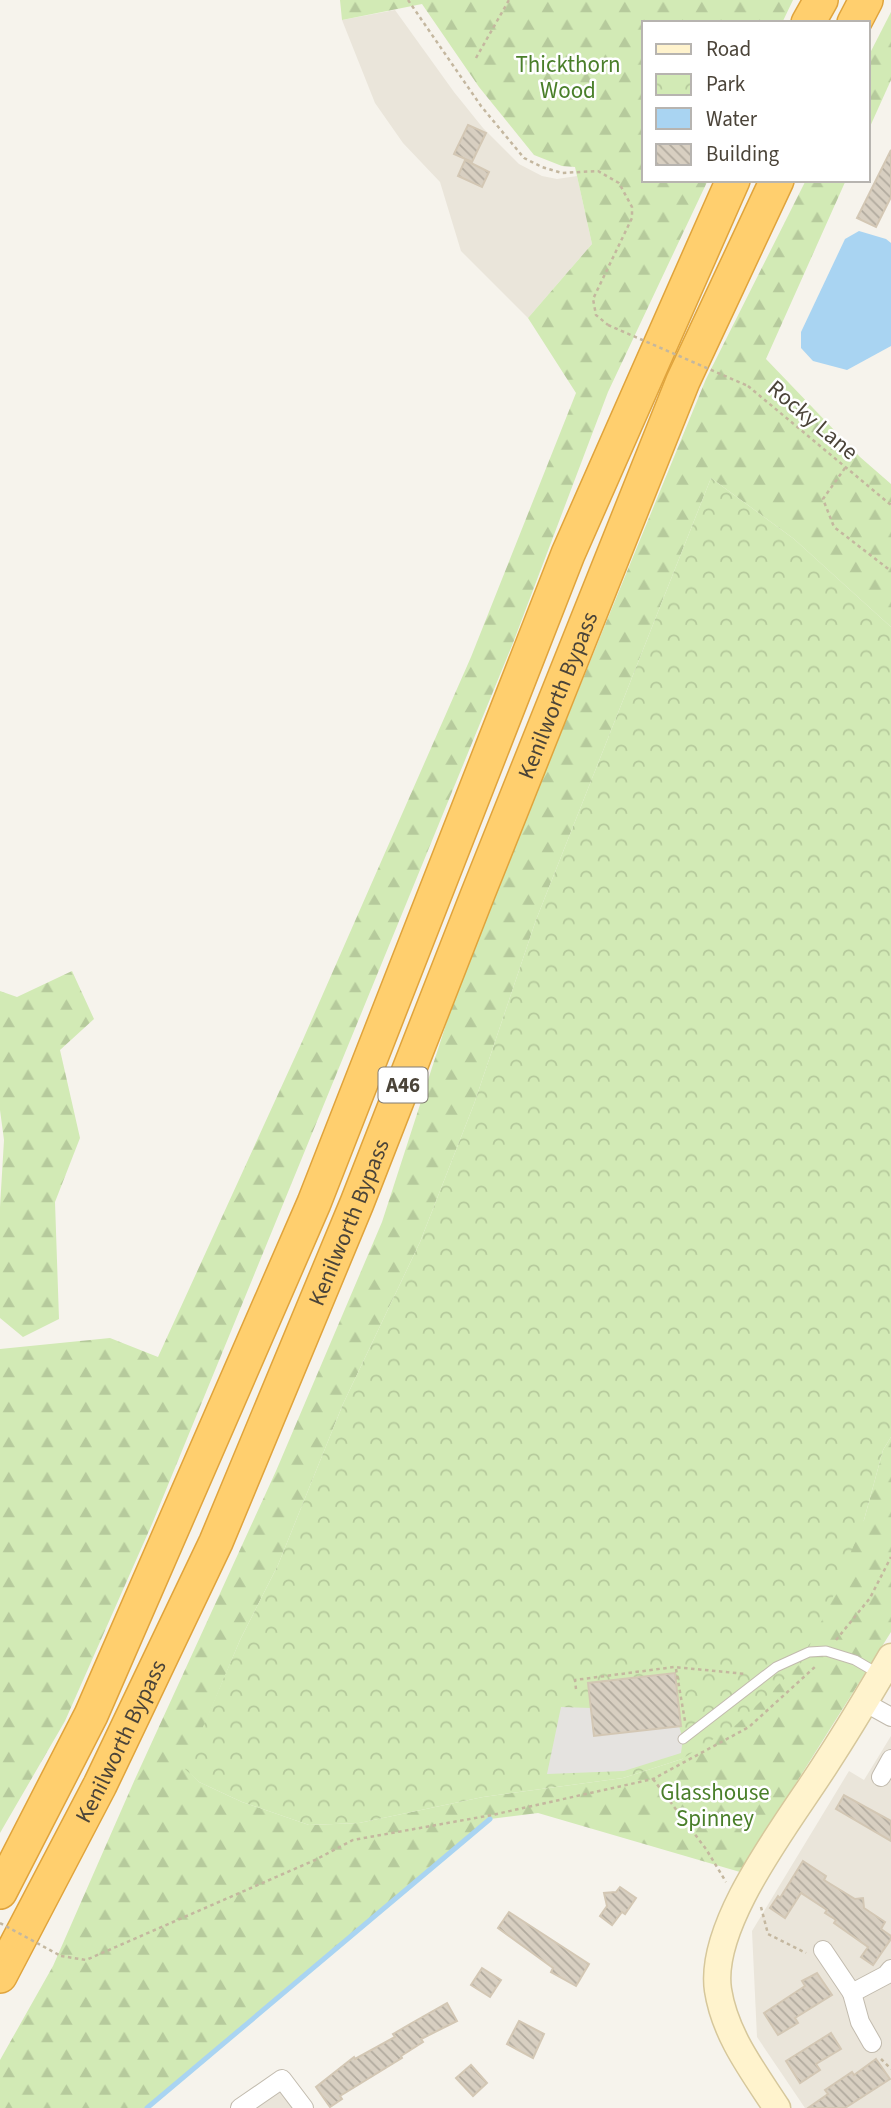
<svg xmlns="http://www.w3.org/2000/svg" width="891" height="2108" font-family="'Source Sans 3',sans-serif">
<defs>
<pattern id="forest-firs" width="22" height="20" patternUnits="userSpaceOnUse" patternTransform="scale(1.75)"><rect width="22" height="20" fill="#d2eab5"/><path d="M5 1l3.5 6h-7zM16 11l3.5 6h-7z" fill="#b6ca9c"/></pattern>
<pattern id="park-crowns" width="20" height="18" patternUnits="userSpaceOnUse" patternTransform="scale(1.75)"><rect width="20" height="18" fill="#d2eab5"/><path d="M2 6a3 3 0 1 1 6 0M12 15a3 3 0 1 1 6 0" fill="none" stroke="#b6ca9c"/></pattern>
<pattern id="building-back-hatch" width="6" height="6" patternUnits="userSpaceOnUse" patternTransform="scale(1.75)"><rect width="6" height="6" fill="#d8cfc1"/><path d="M-1 5l2 2M0 0l6 6M5-1l2 2" fill="none" stroke="#b1aa9e"/></pattern>
</defs>
<rect width="100%" height="100%" fill="#f6f3ec"/>
<!-- residential -->
<g fill="#eae5da">
<polygon points="395,10 454,92 483,128 519,164 542,176 557,179 577,176 592,244 528,318 461,251 440,182 403,143 375,103 342,20"/>
<polygon points="891,1736 891,2108 805,2108 757,2037 752,1931 849,1771 864,1780"/>
<polygon points="282,2079 304,2108 240,2108"/>
</g>
<!-- forest -->
<g fill="url(#forest-firs)">
<polygon points="340,0 793,0 782,23 644,23 644,180 708,180 608,392 513,643 152,1524 65,1721 0,1833 0,1349 110,1338 158,1357 301,1044 471,657 576,393 528,318 592,244 575,167 562,166 534,155 479,87 422,4 342,20"/>
<polygon points="891,12 891,80 868,131 868,57"/>
<polygon points="806,180 846,180 766,359 860,457 891,484 891,627 794,539 711,478 536,920 474,1104 420,1242 343,1404 278,1565 240,1640 186,1769 199,1782 242,1802 309,1825 359,1823 483,1797 623,1778 682,1759 864,1520 883,1450 891,1437 891,1632 740,1872 538,1813 490,1819 147,2108 0,2108 0,2060 53,1966 135,1779 276,1471 382,1222 462,975 603,630 706,379"/>
<polygon points="72,971 94,1019 60,1050 80,1138 55,1202 59,1319 23,1337 0,1318 0,1207 4,1140 0,1110 0,991 17,997"/>
</g>
<!-- park -->
<polygon fill="url(#park-crowns)" points="711,478 794,539 891,627 891,1437 883,1450 864,1520 829,1606 801,1663 737,1724 682,1759 623,1778 483,1797 359,1823 309,1825 242,1802 199,1782 185,1769 240,1640 278,1565 343,1404 420,1242 474,1104 536,920"/>
<!-- parking -->
<polygon fill="#e5e3e0" points="561,1707 591,1708 595,1736 679,1726 683,1739 681,1753 624,1771 547,1774"/>
<!-- water -->
<polygon fill="#a9d4f2" points="859,231 886,239 891,243 891,346 847,370 813,361 801,348 801,332 845,239"/>
<g fill="none" stroke-linecap="round" stroke-linejoin="round">
<!-- stream -->
<polyline stroke="#a9d4f2" stroke-width="5" points="147,2108 490,1819"/>
</g>
<!-- building -->
<g fill="url(#building-back-hatch)" stroke="#d3c7b4" stroke-width="2">
<polygon points="468,125 486,133 472,162 454,154"/>
<polygon points="891,150 891,197 876,227 857,218"/>
<polygon points="465,160 489,172 482,187 458,176"/>
<polygon points="675,1673 681,1726 594,1736 588,1683"/>
<polygon points="844,1795 891,1821 891,1841 836,1809"/>
<polygon points="803,1861 826,1876 824,1880 855,1899 863,1898 864,1908 885,1922 881,1929 891,1936 891,1939 873,1965 861,1957 868,1947 834,1923 836,1920 825,1913 827,1910 801,1893 785,1918 770,1908 778,1896 780,1898"/>
<polygon points="620,1887 636,1898 625,1914 622,1912 612,1925 600,1916 607,1906 604,1893 616,1892"/>
<polygon points="509,1912 589,1964 576,1986 551,1972 553,1968 498,1928"/>
<polygon points="482,1968 501,1980 490,1997 471,1985"/>
<polygon points="817,1973 832,1995 795,2018 798,2023 778,2035 764,2013 805,1986 802,1981"/>
<polygon points="447,2003 457,2021 421,2039 423,2042 401,2056 402,2058 340,2096 342,2099 330,2107 316,2087 354,2057 355,2059 395,2037 393,2034 410,2024"/>
<polygon points="519,2021 544,2034 533,2058 507,2044"/>
<polygon points="831,2033 841,2049 816,2064 820,2070 800,2083 786,2061"/>
<polygon points="876,2059 890,2079 845,2108 808,2108 828,2094 825,2090 852,2072 854,2075"/>
<polygon points="471,2065 487,2083 473,2096 456,2078"/>
</g>
<g fill="none" stroke-linecap="round" stroke-linejoin="round">
<defs>
<polyline id="lane" points="683,1739 776,1667 809,1652 826,1651 855,1660 879,1674"/>
<g id="street">
<polyline points="864,1702 891,1717"/>
<polyline points="881,1777 891,1759"/>
<polyline points="823,1950 852,1993 886,1975 891,1969"/>
<polyline points="852,1993 860,2022 872,2043"/>
<polyline points="240,2108 282,2079 304,2108"/>
</g>
<path id="secondary" d="M777 2108C753 2071 725 2035 718 1990 708 1922 792 1818 827 1762 849 1728 870 1693 891 1657"/>
<g id="highway">
<polyline points="808,23 821,0"/>
<polyline points="854,23 866,0"/>
<polyline points="0,1892 91,1715 314,1203 568,554 733,180"/>
<path id="s1" d="M0 1976 100 1785 216 1542 357 1203 477 896 683 381 777 180"/>
</g>
</defs>
<!-- lane casing -->
<use href="#lane" stroke="#c2bbae" stroke-width="11"/>
<!-- street casing -->
<use href="#street" stroke="#c2bbae" stroke-width="20"/>
<!-- secondary casing -->
<use href="#secondary" stroke="#d6c79b" stroke-width="29"/>
<!-- highway casing -->
<use href="#highway" stroke="#e0a43c" stroke-width="36"/>
<!-- path -->
<g stroke="#c4b79f" stroke-width="2.5" stroke-dasharray="3.5 3.5" stroke-linecap="butt">
<polyline points="408,0 481,106 524,158 542,167 562,173 598,171 619,183 632,207 632,218 593,299 596,315 608,325"/>
<polyline points="476,58 509,0"/>
<polyline points="748,386 891,505"/>
<polyline points="845,468 823,499 834,527 891,571"/>
<polyline points="836,1640 870,1598 891,1557"/>
<polyline points="676,1669 685,1721"/>
<polyline points="576,1689 575,1680 674,1667 746,1674"/>
<polyline points="653,1779 706,1849 726,1882"/>
<polyline points="761,1907 768,1934 806,1953"/>
<polyline points="61,1956 86,1960 315,1860 353,1840 492,1815 653,1779 749,1727 817,1665"/>
<polyline points="881,2059 891,2069"/>
</g>
<!-- lane -->
<use href="#lane" stroke="#fff" stroke-width="9"/>
<!-- street -->
<use href="#street" stroke="#fff" stroke-width="18"/>
<!-- secondary -->
<use href="#secondary" stroke="#fff3cd" stroke-width="26"/>
<!-- highway -->
<use href="#highway" stroke="#ffcf6e" stroke-width="33"/>
<!-- path-bridge -->
<g stroke="#c4b79f" stroke-width="2.5" stroke-dasharray="3.5 3.5" stroke-linecap="butt">
<polyline points="608,325 748,386"/>
<polyline points="0,1923 61,1956"/>
</g>
</g>
<g text-anchor="middle" dominant-baseline="central" stroke-width="5" stroke-linejoin="round" paint-order="stroke">
<!-- shield labels -->
<rect fill="#fff" stroke="#817c74" stroke-width="2" x="378.5" y="1067.5" width="49" height="35" rx="5"/>
<g font-size="21" font-weight="bold" fill="#4b4439">
<text x="403" y="1085">A46</text>
</g>
<!-- park labels -->
<g font-size="23" fill="#4a7f2a" stroke="#fff">
<text x="568" y="64">Thickthorn<tspan x="568" dy="26">Wood</tspan></text>
<text x="715" y="1792">Glasshouse<tspan x="715" dy="26">Spinney</tspan></text>
</g>
<!-- street labels -->
<g font-size="23" fill="#4b4439" stroke="#fff">
<text transform="translate(813 420) rotate(40)">Rocky Lane</text>
<text stroke="none"><textPath href="#s1" startOffset="1398">Kenilworth Bypass</textPath></text>
<text stroke="none"><textPath href="#s1" startOffset="831">Kenilworth Bypass</textPath></text>
<text stroke="none"><textPath href="#s1" startOffset="264">Kenilworth Bypass</textPath></text>
</g>
</g>
<!-- legend -->
<rect x="642" y="21" width="228" height="161" fill="#ffffff" stroke="#b7b4b0" stroke-width="2"/>
<rect x="656" y="44" width="35" height="10" fill="#fff3cd" stroke="#b7b4b0" stroke-width="2"/>
<text x="706" y="56" font-size="21" fill="#4b4439">Road</text>
<rect x="656" y="74" width="35" height="21" fill="url(#park-crowns)" stroke="#b7b4b0" stroke-width="2"/>
<text x="706" y="91" font-size="21" fill="#4b4439">Park</text>
<rect x="656" y="108" width="35" height="21" fill="#a9d4f2" stroke="#b7b4b0" stroke-width="2"/>
<text x="706" y="126" font-size="21" fill="#4b4439">Water</text>
<rect x="656" y="144" width="35" height="21" fill="url(#building-back-hatch)" stroke="#b7b4b0" stroke-width="2"/>
<text x="706" y="161" font-size="21" fill="#4b4439">Building</text>
</svg>
